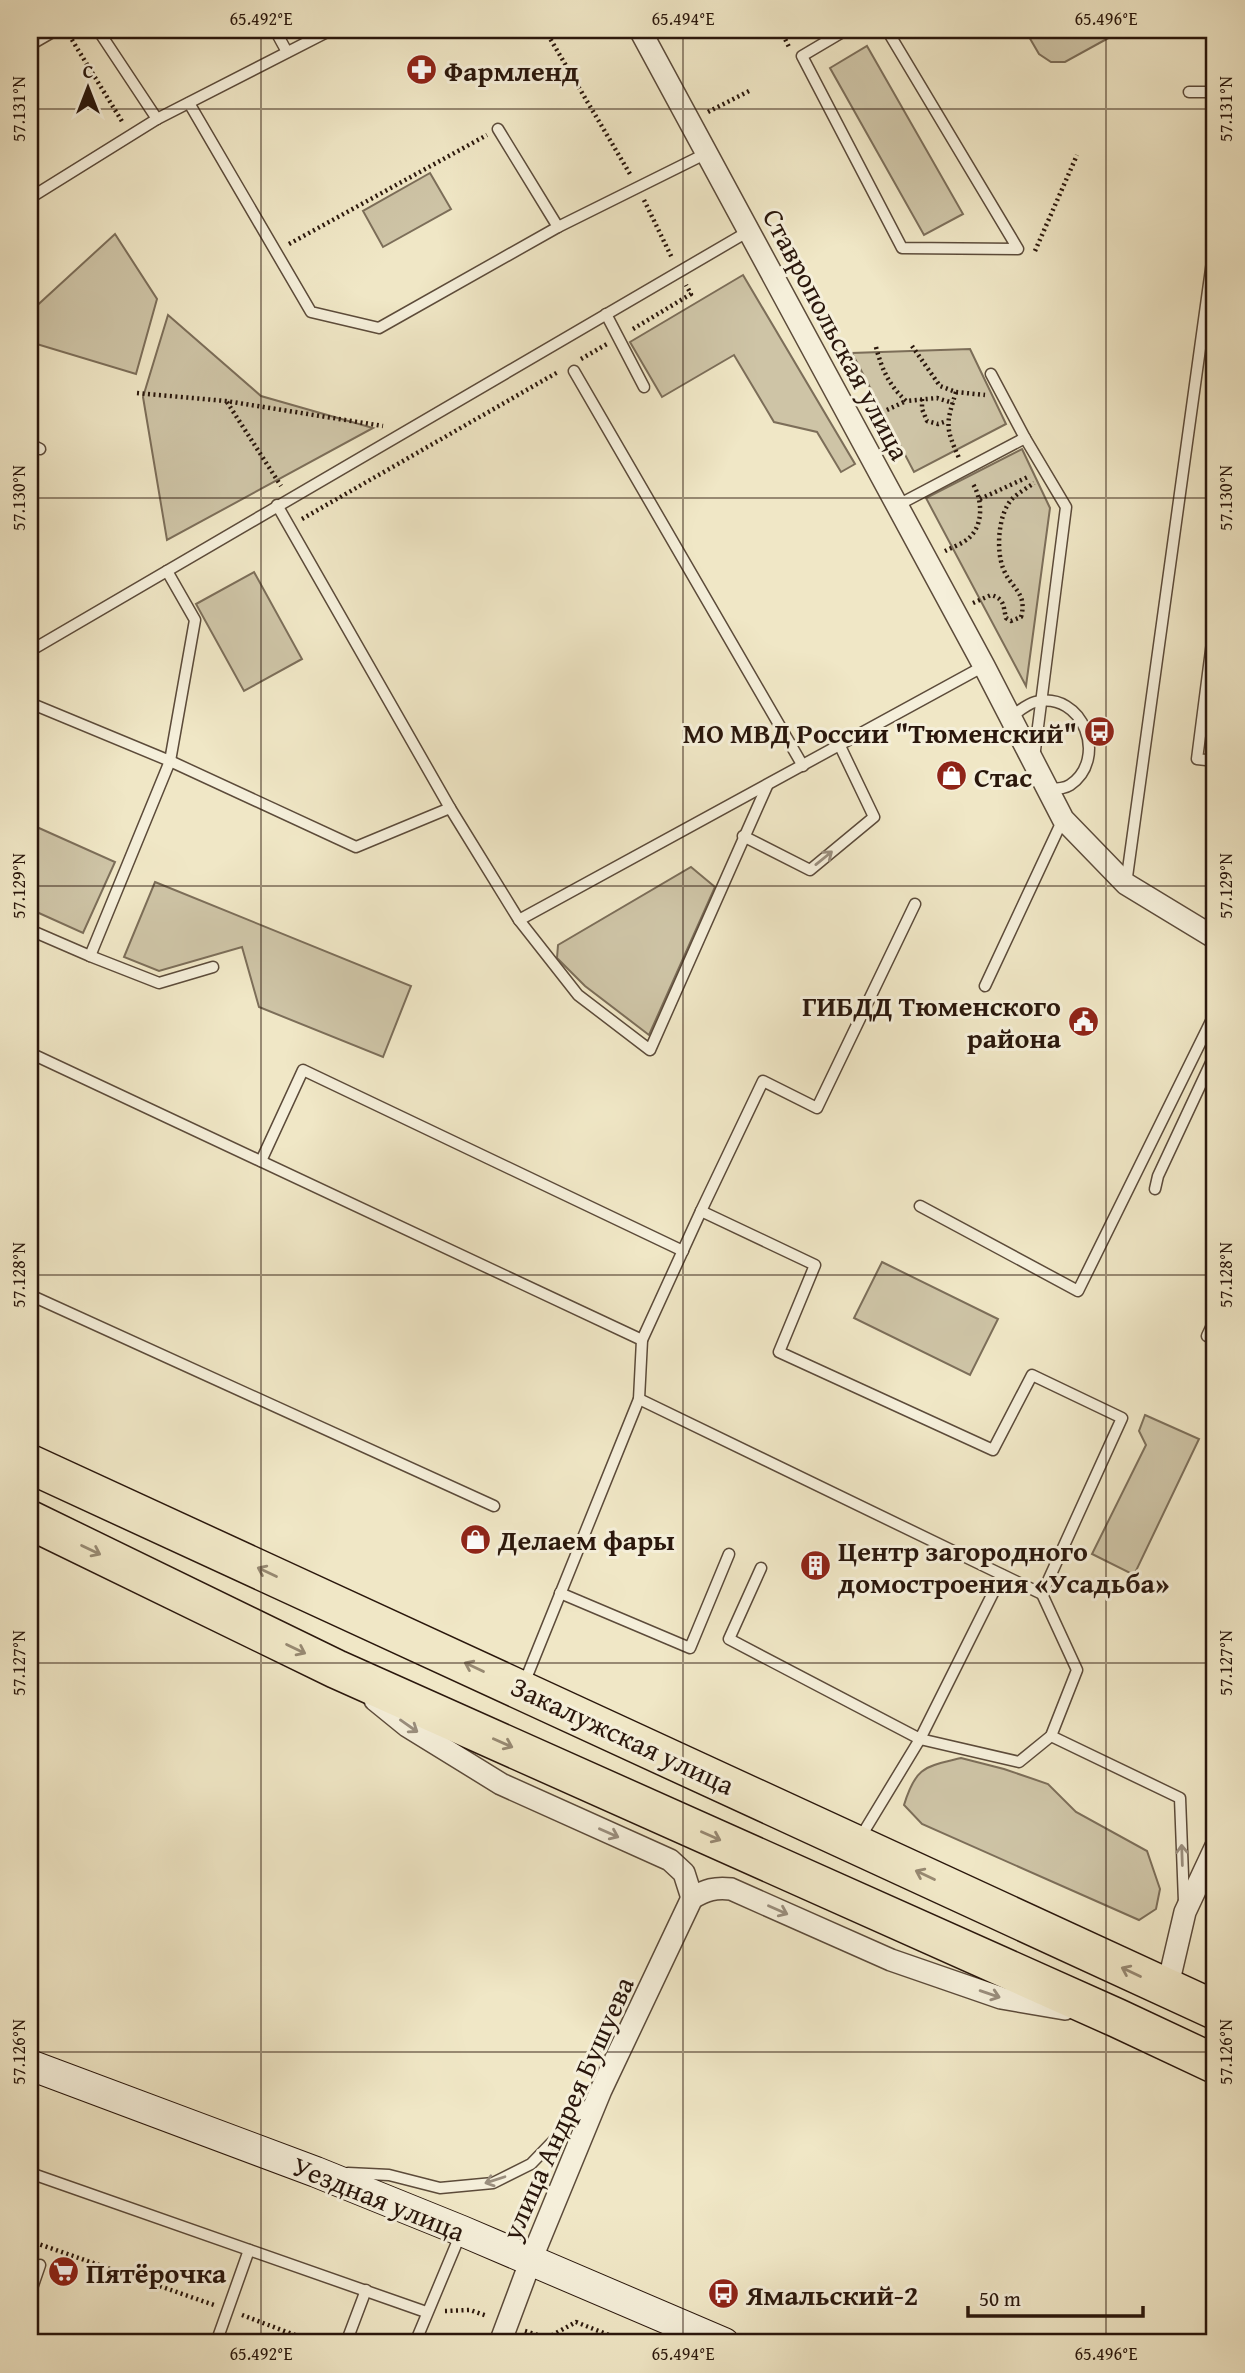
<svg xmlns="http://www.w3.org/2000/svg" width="1245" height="2373" font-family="'Gentium Book Plus',serif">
<rect width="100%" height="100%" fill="#f0e7c6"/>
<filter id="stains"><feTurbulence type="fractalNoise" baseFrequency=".00286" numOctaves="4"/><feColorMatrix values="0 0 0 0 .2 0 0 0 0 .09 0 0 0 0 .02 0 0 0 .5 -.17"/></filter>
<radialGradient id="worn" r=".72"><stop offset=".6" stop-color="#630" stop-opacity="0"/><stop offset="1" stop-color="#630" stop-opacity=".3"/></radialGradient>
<!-- green -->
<g fill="#cec4a6" stroke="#7c6e59" stroke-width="2">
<polygon points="1025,30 1123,30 1065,62 1051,62 1039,54"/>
<polygon points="867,46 963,214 924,235 830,68"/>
<polygon points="430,173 451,209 383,247 363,211"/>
<polygon points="115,234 157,299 136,374 30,342 30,312"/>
<polygon points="743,275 855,464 841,472 817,432 774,422 734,355 662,397 630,342"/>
<polygon points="168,315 261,396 373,428 167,540 143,397"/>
<polygon points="970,349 1006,424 914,472 852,353"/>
<polygon points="1022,449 1050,508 1026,686 926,498"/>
<polygon points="254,572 302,659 244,691 196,604"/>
<polygon points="30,824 115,862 83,933 30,909"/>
<polygon points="691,867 715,887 649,1035 585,986 557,958 558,945"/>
<polygon points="155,882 411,986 383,1057 259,1007 242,947 159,971 124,957"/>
<polygon points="882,1262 998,1319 970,1375 854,1318"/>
<polygon points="1145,1415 1199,1439 1134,1575 1092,1554 1146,1445 1139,1431"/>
<path d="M961 1758 1004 1769 1048 1784 1076 1812 1147 1851 1160 1889 1156 1909 1139 1920 922 1824 904 1805C916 1766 925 1767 961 1758Z"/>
</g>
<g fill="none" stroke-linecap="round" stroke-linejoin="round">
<defs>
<g id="lane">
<polyline points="98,30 157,119"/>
<polyline points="275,30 287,52"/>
<polyline points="846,30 802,56 902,248 1018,249 887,30"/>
<polyline points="30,45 56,30"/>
<polyline points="1189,92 1215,92"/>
<polyline points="189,103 311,312 379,328 558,227 707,153"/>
<polyline points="498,129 558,227"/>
<polyline points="30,198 157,119 331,30"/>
<polyline points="606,314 644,387"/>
<polyline points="574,371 803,766"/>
<polyline points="1025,438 1066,507 1034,758"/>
<polyline points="30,444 40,449"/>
<polyline points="277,505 450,808 519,920 578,995 650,1050 767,786"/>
<polyline points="898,505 1025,438 991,374"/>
<polyline points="1215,619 1197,759 1215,761"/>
<polyline points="30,651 749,231"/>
<polyline points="30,703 170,761 356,847 450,808"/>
<path d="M1012 716C1018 712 1027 704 1035 702 1083 690 1109 759 1070 785 1064 789 1055 789 1049 789"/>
<polyline points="743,836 810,870 874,817 840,746"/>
<polyline points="1126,884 1215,240"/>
<polyline points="519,920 984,666"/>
<polyline points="30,930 90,956 170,761 195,620 167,571"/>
<polyline points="90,956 159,983 213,967"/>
<polyline points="985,986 1063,819"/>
<polyline points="30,1053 642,1340"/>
<polyline points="261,1161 303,1070 683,1251"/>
<polyline points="1155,1189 1158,1176 1215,1054"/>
<polyline points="920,1206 1078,1291 1215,1013"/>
<polyline points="701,1211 763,1081 817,1108 915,904"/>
<polyline points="30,1295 494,1506"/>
<polyline points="1207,1336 1215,1319"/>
<polyline points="639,1399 1042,1594"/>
<polyline points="761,1568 729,1639 920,1739 1002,1575"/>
<polyline points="560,1593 690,1648 729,1554"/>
<polyline points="523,1686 639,1399 642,1340 701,1211 815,1265 779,1352 993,1450 1032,1375 1122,1418 1042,1594 1077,1670 1051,1736 1019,1762 920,1739 860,1838"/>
<polyline points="1051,1736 1180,1798 1184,1902"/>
<polyline points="30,2173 426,2312"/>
<polyline points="348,2173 389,2175 440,2188 493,2183 531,2164 590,2103"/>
<polyline points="30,2294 40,2265"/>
<polyline points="216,2343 249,2250"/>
<polyline points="346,2343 366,2290"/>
<polyline points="415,2343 461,2233"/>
</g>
<g id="street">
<polyline points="640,30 984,666 1063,819 1126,884 1215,938"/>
<polyline points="375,1700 407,1726 501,1784 670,1860 684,1873 692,1898"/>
<path d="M692 1898C706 1890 715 1887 731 1889L891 1960 1001 1998 1065 2009"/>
<polyline points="1167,1989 1185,1912 1215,1848"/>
<polyline points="500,2343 531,2260 601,2090 692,1898"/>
</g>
<polyline id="secondary" points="30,2065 316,2172 462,2231 724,2343"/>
<g id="highway">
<polyline points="30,1464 1215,2010"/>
<polyline points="30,1520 336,1669 1117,2018 1215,2064"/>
</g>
</defs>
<!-- lane casing -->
<use href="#lane" stroke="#5c4b3a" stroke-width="13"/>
<!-- street casing -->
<use href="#street" stroke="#5c4b3a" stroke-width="24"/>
<!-- secondary casing -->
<use href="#secondary" stroke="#2a170c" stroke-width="32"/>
<!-- highway casing -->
<use href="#highway" stroke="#2a170c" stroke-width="41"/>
<!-- path -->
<g stroke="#2a170c" stroke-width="4.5" stroke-dasharray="2 3.5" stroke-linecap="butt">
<polyline points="545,30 630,174"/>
<polyline points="782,30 781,31 789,47"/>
<polyline points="69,35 123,123"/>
<polyline points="708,112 749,91"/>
<polyline points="644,200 672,258"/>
<polyline points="289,244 487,135"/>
<polyline points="1035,251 1077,155"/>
<polyline points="633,329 691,294 686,285"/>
<polyline points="912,346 940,386 956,392 985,395"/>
<path d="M876 347C882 370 889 385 906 401L937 398 953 403"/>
<polyline points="581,359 607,344"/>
<path d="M956 392C946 424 945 427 959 458"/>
<polyline points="137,393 226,401 383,426"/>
<polyline points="922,399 922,409 927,421 938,424 947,421"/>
<polyline points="227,402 281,486"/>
<polyline points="872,417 906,401"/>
<polyline points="980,499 1030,476"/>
<polyline points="302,519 558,372"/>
<path d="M945 551C953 547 964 543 970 537 984 523 982 499 973 484"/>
<path d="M973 603 991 595C1005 599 1003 606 1006 618L1011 621 1021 617C1028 592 1010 588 1003 568 996 550 998 514 1012 499 1018 493 1027 488 1034 483"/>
<polyline points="30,2241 214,2305"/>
<polyline points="445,2311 470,2310 487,2316"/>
<polyline points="242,2315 316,2343"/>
<polyline points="525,2331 547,2338 545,2343"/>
<polyline points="547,2338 576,2322 629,2343"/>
</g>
<!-- lane -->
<use href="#lane" stroke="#f5efda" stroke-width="10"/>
<!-- street -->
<use href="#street" stroke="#f5efda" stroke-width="21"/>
<!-- secondary -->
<use href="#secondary" stroke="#f5efda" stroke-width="30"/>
<!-- highway -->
<use href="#highway" stroke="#f0e7c6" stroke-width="38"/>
</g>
<!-- one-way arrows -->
<defs><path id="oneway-shaft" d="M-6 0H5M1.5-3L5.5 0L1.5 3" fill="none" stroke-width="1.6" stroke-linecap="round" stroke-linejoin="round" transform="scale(1.75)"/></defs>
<g stroke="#9a8e7d">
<use href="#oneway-shaft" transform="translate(824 858) rotate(-39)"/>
<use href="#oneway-shaft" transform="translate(409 1726) rotate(35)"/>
<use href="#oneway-shaft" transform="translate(609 1833) rotate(24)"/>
<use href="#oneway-shaft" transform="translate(1182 1855) rotate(-92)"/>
<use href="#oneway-shaft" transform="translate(778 1910) rotate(24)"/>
<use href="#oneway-shaft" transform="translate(990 1994) rotate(19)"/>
<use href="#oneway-shaft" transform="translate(495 2180) rotate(162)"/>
</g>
<g stroke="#978972">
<use href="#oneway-shaft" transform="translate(91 1550) rotate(26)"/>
<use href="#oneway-shaft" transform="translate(267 1572) rotate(-155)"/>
<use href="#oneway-shaft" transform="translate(296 1649) rotate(26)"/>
<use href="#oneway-shaft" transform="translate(474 1667) rotate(-155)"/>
<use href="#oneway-shaft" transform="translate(503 1743) rotate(24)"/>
<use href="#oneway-shaft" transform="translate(711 1836) rotate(24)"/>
<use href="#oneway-shaft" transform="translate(925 1875) rotate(-155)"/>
<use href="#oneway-shaft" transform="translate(1131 1972) rotate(-155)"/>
</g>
<!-- ticks -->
<path fill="none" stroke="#2a170c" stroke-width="2" stroke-opacity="0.45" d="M261 30V2343M683 30V2343M1106 30V2343M30 109H1215M30 498H1215M30 886H1215M30 1275H1215M30 1663H1215M30 2052H1215"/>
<!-- icons -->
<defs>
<symbol id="pharmacy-disc" viewBox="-11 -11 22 22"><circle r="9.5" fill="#8f2418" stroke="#f5efda"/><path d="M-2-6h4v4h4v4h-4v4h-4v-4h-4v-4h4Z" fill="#fff"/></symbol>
<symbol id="bus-disc" viewBox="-11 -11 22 22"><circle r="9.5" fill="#8f2418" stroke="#f5efda"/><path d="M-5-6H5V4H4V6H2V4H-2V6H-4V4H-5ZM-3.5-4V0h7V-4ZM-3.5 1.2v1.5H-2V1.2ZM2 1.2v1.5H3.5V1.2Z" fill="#fff"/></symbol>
<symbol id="shop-disc" viewBox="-11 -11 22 22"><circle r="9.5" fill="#8f2418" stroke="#f5efda"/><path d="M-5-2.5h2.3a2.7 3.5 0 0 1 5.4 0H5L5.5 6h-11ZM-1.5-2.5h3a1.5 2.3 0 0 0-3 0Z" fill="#fff"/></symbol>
<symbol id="civic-disc" viewBox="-11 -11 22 22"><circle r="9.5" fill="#8f2418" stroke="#f5efda"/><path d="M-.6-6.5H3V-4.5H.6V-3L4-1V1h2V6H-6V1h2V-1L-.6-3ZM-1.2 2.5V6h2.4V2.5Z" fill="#fff"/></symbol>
<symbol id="building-disc" viewBox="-11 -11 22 22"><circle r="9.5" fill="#8f2418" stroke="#f5efda"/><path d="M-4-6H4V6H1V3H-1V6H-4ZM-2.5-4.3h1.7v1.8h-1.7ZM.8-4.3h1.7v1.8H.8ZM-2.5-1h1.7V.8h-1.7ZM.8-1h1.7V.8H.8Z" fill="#fff"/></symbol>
<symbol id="supermarket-disc" viewBox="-11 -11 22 22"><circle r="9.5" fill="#8f2418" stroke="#f5efda"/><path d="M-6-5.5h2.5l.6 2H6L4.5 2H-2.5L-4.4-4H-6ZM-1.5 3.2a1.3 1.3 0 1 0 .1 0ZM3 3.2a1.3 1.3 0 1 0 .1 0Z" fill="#fff"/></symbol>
</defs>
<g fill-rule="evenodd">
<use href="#pharmacy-disc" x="404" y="52" width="35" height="35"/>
<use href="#bus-disc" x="1082" y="714" width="35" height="35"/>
<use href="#shop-disc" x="934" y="758" width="35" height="35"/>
<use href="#civic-disc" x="1066" y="1004" width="35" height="35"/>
<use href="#shop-disc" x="458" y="1522" width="35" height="35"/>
<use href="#building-disc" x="798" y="1548" width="35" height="35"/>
<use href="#supermarket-disc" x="46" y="2254" width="35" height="35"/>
<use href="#bus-disc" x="706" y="2276" width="35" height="35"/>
</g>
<g text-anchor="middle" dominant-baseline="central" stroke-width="6" stroke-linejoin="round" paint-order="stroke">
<!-- poi labels -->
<g font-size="28" font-weight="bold" fill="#2a170c" stroke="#f5efda" text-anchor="start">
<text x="444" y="70">Фармленд</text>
<text x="1077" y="732" text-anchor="end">МО МВД России "Тюменский"</text>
<text x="974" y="776">Стас</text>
<text x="1061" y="1005" text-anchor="end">ГИБДД Тюменского<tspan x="1061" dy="32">района</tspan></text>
<text x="498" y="1539">Делаем фары</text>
<text x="838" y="1550">Центр загородного<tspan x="838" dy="32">домостроения «Усадьба»</tspan></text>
<text x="86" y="2272">Пятёрочка</text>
<text x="746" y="2294">Ямальский-2</text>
</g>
<!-- street labels -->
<g font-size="28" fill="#2a170c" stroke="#f5efda">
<text transform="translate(837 334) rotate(62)">Ставропольская улица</text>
<text transform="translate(623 1735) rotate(25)">Закалужская улица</text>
<text transform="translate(567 2108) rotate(-66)">улица Андрея Бушуева</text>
<text transform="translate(379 2198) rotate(22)">Уездная улица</text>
</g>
</g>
<!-- margin -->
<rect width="1245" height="2373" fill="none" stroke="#f0e7c6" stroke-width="77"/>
<!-- north arrow -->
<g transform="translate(88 88)" stroke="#f5efda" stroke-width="5" paint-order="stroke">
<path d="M0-5L12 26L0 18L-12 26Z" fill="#2a170c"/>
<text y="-10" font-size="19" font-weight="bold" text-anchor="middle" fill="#2a170c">С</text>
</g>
<!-- scale -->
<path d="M968 2306v10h175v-10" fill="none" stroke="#2a170c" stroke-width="3.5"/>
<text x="979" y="2306" font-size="21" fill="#2a170c" stroke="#f5efda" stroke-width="5" paint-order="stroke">50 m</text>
<rect x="38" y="38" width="1168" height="2296" fill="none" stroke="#2a170c" stroke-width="2.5"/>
<g font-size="18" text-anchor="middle" fill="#2a170c">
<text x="261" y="25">65.492°E</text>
<text x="683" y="25">65.494°E</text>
<text x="1106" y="25">65.496°E</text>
<text transform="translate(19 109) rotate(-90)" y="6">57.131°N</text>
<text transform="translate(1226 109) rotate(-90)" y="6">57.131°N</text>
<text transform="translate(19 498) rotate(-90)" y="6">57.130°N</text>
<text transform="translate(1226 498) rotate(-90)" y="6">57.130°N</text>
<text transform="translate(19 886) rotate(-90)" y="6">57.129°N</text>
<text transform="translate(1226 886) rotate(-90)" y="6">57.129°N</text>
<text transform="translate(19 1275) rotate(-90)" y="6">57.128°N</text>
<text transform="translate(1226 1275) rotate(-90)" y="6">57.128°N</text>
<text transform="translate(19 1663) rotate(-90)" y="6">57.127°N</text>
<text transform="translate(1226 1663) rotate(-90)" y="6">57.127°N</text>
<text transform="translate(19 2052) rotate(-90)" y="6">57.126°N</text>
<text transform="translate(1226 2052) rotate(-90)" y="6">57.126°N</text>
<text x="261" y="2360">65.492°E</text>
<text x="683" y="2360">65.494°E</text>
<text x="1106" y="2360">65.496°E</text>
</g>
<rect width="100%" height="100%" filter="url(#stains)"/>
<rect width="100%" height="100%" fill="url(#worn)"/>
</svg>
